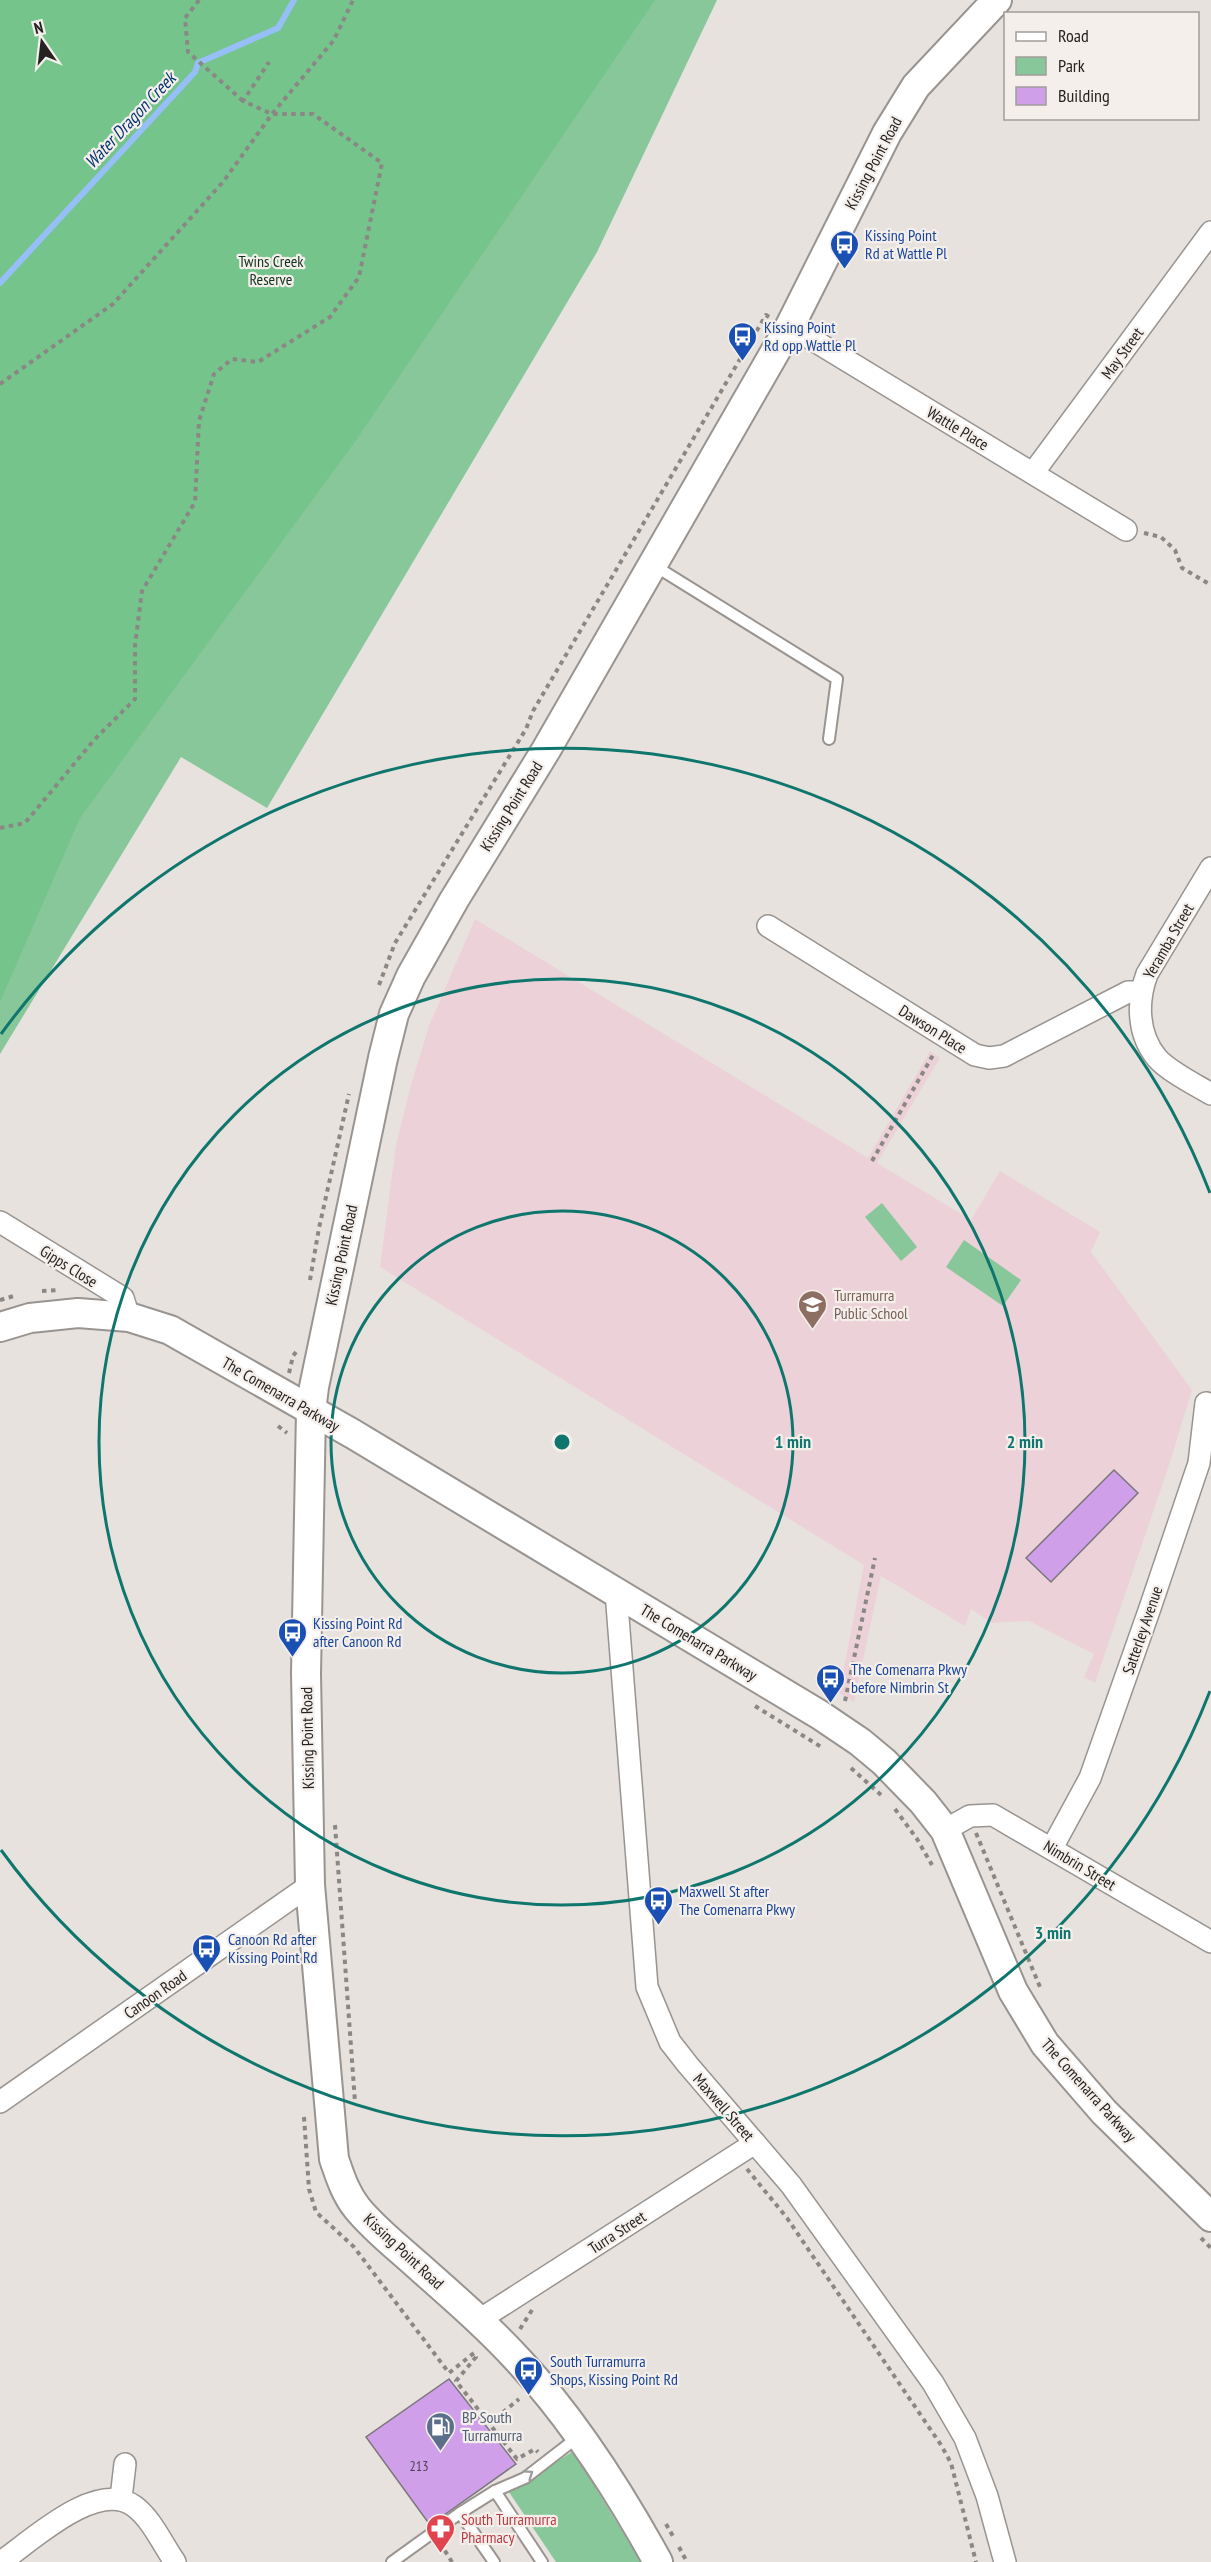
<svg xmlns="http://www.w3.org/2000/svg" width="1211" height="2562" font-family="'PT Sans Narrow',sans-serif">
<rect width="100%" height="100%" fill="#e7e2dd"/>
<!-- education -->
<polygon fill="#ecd2d8" points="475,919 868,1158 930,1051 940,1058 877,1163 971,1220 1000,1171 1100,1232 1091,1252 1192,1390 1171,1459 1095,1683 1084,1677 1094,1654 1029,1621 992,1623 971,1609 965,1626 881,1576 854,1702 839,1693 864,1565 380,1267 396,1145 411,1085 429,1026"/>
<!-- green -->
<g fill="#87c799">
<polygon points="0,0 717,0 597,252 267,808 181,757 0,1054"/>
<polygon points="882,1203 917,1247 901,1261 865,1217"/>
<polygon points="964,1240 1021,1280 1003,1306 946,1267"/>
<polygon points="572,2452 578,2459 641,2562 556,2562 509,2492"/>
</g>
<!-- forest -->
<polygon fill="#74c48c" points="0,0 655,0 354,443 80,818 0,1002"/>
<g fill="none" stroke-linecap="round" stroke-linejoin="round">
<!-- stream -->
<polyline stroke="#97bff7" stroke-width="6" points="0,283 195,72 198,63 278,28 294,0"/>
</g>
<!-- building -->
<g fill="#cf9fe9" stroke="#7a777c" stroke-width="1.5">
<polygon points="1114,1470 1138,1493 1051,1582 1026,1558"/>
<polygon points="449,2379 516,2464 430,2525 366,2437"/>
</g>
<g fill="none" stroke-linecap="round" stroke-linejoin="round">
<defs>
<g id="lane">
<polyline points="655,566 837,679 829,739"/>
<polyline points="495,2491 542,2562"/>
<polyline points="460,2513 494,2562"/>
<polyline points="392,2562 460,2513 495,2491 525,2478 578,2437"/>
</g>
<g id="street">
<polyline points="790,326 1126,530"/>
<polyline points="1033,473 1211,232"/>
<path d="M1211 868 1147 974C1137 1001 1137 1034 1157 1058 1168 1071 1196 1085 1211 1094"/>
<polyline points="768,926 975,1055 989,1058 1004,1056 1128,992 1140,992"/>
<polyline points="0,1222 123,1298 129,1317"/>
<polyline points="616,1592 647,1987 670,2042 688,2065 791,2185 933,2383 965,2438 987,2496 1005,2562"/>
<polyline points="945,1830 970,1816 993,1815 1211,1942"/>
<polyline points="1052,1848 1090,1778 1150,1608 1199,1463 1206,1403"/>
<polyline points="0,2102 310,1885"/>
<polyline points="479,2320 755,2143"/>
<polyline points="121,2498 125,2464"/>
<path d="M1 2562C32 2540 97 2479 134 2506 151 2518 163 2545 175 2562"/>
</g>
<g id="secondary">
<polyline points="0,1327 30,1318 78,1313 129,1317 170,1330 353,1434 820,1715 860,1742 884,1762 923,1802 945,1830 1013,1991 1045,2044 1104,2112 1211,2217"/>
<path d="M658 2562C619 2491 574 2420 519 2361 487 2326 451 2295 416 2264 396 2246 374 2229 357 2208 345 2193 340 2176 334 2159L310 1885 306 1674 311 1411 314 1387 383 1058 394 1014 411 976 454 900 546 750 790 326 887 133 916 86 997 0"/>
</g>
</defs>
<!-- lane casing -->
<use href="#lane" stroke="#999490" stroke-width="14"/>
<!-- street casing -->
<use href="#street" stroke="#999490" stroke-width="24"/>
<!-- secondary casing -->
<use href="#secondary" stroke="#999490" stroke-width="32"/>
<!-- path -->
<g stroke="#8b8784" stroke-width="4" stroke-dasharray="4.5 4.5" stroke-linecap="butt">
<polyline points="199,0 185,18 188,52 243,101"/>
<polyline points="0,384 113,304 223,182 272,114 334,40 353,0"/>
<polyline points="1144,533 1161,537 1175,550 1182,568 1211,585"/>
<polyline points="0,828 25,823 94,740 135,699 135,645 142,591 195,502 199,421 214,374 232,359 258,362 330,317 359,277 382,163 313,114 272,114 243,101 269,62"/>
<polyline points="379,985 395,943 526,729 533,711 766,315 769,317"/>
<polyline points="872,1161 933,1055"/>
<polyline points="310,1280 319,1228 349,1094"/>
<polyline points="42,1291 58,1290"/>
<polyline points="0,1300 14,1296"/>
<polyline points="289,1373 293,1356 296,1352"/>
<polyline points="278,1426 287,1433"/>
<polyline points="845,1701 875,1558"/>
<polyline points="755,1706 823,1748"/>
<polyline points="851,1768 881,1795"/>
<polyline points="895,1809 917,1839 932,1865"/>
<polyline points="335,1825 355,2102"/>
<polyline points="976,1833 1040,1987"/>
<polyline points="304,2117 309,2189 316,2212 354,2247 449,2373 474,2353 476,2357 456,2381 517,2459 535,2449 538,2452"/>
<polyline points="747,2169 787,2218 941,2445 951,2463 976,2562"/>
<polyline points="1201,2238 1211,2248"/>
<polyline points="520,2329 532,2310"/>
<polyline points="489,2424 519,2399"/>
<polyline points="666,2524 674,2538"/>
<polyline points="440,2543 452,2562"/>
<polyline points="679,2547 687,2562"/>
</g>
<!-- lane -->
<use href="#lane" stroke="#fff" stroke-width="10"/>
<!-- street -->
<use href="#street" stroke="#fff" stroke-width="21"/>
<!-- secondary -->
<use href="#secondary" stroke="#fff" stroke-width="28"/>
</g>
<!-- one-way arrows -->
<defs><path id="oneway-chevron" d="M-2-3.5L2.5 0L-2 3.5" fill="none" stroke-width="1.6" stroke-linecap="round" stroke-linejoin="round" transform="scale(1.5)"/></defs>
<use stroke="#9d9c9c" href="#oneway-chevron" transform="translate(529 2474) rotate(-35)"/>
<!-- distance rings -->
<g fill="none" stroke="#0f766e" stroke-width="3">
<circle cx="562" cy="1442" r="231"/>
<circle cx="562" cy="1442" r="463"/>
<path d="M1210 1691A694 694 0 0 1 1 1850M1 1034A694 694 0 0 1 1210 1193"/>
</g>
<!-- icons -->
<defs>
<symbol id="bus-pin" viewBox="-11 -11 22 30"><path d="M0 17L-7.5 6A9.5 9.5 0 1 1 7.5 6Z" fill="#1a4fb4" stroke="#f5efeb"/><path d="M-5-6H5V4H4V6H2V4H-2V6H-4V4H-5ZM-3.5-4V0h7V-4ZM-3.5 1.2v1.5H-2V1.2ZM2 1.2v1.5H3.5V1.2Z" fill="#fff"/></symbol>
<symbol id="school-pin" viewBox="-11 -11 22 30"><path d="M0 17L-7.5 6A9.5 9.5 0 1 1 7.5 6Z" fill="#8d6e63" stroke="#f5efeb"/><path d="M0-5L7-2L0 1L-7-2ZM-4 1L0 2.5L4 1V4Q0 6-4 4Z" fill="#fff"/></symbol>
<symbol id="fuel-pin" viewBox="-11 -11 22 30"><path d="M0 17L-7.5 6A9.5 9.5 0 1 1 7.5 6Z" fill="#5c6f8a" stroke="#f5efeb"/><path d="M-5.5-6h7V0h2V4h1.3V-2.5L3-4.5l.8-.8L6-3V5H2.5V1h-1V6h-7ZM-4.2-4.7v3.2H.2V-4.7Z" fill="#fff"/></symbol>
<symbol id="pharmacy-pin" viewBox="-11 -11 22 30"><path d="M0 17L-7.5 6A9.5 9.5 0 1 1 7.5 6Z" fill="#e0444e" stroke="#f5efeb"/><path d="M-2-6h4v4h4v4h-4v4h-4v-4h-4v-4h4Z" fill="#fff"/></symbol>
</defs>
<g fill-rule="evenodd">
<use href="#bus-pin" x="828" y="228" width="33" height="45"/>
<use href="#bus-pin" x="726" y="320" width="33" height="45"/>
<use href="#school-pin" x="796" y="1288" width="33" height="45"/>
<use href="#bus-pin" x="276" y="1616" width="33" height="45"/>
<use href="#bus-pin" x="814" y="1662" width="33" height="45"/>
<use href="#bus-pin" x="642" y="1884" width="33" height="45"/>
<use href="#bus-pin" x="190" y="1932" width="33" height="45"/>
<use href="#bus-pin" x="512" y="2354" width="33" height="45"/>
<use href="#fuel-pin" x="424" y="2410" width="33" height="45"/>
<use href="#pharmacy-pin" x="424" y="2512" width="33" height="45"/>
</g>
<g text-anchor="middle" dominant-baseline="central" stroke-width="4.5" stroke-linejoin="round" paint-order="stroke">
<!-- number labels -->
<g font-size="14" fill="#504254">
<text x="419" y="2466">213</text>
</g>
<!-- street labels -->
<g font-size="16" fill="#252322" stroke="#f5efeb">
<text transform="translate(873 163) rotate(-62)">Kissing Point Road</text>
<text transform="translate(1122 353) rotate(-54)">May Street</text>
<text transform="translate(958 428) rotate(31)">Wattle Place</text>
<text transform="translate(511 806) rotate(-58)">Kissing Point Road</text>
<text transform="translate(1168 941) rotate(-60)">Yeramba Street</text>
<text transform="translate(933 1029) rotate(32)">Dawson Place</text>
<text transform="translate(341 1255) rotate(-78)">Kissing Point Road</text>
<text transform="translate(69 1266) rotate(32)">Gipps Close</text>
<text transform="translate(281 1394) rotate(30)">The Comenarra Parkway</text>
<text transform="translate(1142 1630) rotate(-71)">Satterley Avenue</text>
<text transform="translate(699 1642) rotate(31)">The Comenarra Parkway</text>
<text transform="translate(307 1738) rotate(-91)">Kissing Point Road</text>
<text transform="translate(1080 1865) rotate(31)">Nimbrin Street</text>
<text transform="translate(155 1994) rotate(-35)">Canoon Road</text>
<text transform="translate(1089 2090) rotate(48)">The Comenarra Parkway</text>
<text transform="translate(724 2107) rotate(49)">Maxwell Street</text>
<text transform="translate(617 2232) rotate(-33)">Turra Street</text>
<text transform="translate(404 2251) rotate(43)">Kissing Point Road</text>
</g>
<!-- transit labels -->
<g font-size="16" fill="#164399" stroke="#f5efeb" text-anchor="start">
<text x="865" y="235">Kissing Point<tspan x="865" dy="18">Rd at Wattle Pl</tspan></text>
<text x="764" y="327">Kissing Point<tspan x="764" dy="18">Rd opp Wattle Pl</tspan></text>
<text x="313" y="1623">Kissing Point Rd<tspan x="313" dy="18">after Canoon Rd</tspan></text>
<text x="851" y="1669">The Comenarra Pkwy<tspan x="851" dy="18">before Nimbrin St</tspan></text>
<text x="679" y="1891">Maxwell St after<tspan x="679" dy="18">The Comenarra Pkwy</tspan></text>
<text x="228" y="1939">Canoon Rd after<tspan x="228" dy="18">Kissing Point Rd</tspan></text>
<text x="550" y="2361">South Turramurra<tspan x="550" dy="18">Shops, Kissing Point Rd</tspan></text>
</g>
<!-- park labels -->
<g font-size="16" fill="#11331d" stroke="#f5efeb">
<text x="271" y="261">Twins Creek<tspan x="271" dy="18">Reserve</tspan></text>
</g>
<!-- education labels -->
<g font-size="16" fill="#785e54" stroke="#f5efeb" text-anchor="start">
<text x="834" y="1295">Turramurra<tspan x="834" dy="18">Public School</tspan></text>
</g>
<!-- service labels -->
<g font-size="16" fill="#4e5e75" stroke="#f5efeb" text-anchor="start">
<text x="462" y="2417">BP South<tspan x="462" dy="18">Turramurra</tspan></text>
</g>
<!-- health labels -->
<g font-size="16" fill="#be3a42" stroke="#f5efeb" text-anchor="start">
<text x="461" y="2519">South Turramurra<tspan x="461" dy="18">Pharmacy</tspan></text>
</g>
<!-- water labels -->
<g font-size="18" font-style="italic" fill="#073673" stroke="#f5efeb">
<text transform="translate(130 120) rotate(-47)">Water Dragon Creek</text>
</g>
</g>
<circle cx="562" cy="1442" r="9" fill="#0f766e" stroke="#f5efeb" stroke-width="3"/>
<g font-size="18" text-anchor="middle" font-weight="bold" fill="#0f766e" stroke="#f5efeb" stroke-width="4.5" stroke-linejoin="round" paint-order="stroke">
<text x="793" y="1448">1 min</text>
<text x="1025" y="1448">2 min</text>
<text x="1053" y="1939">3 min</text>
</g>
<!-- legend -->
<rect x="1004" y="12" width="195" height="108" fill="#f5efeb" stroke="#a29d9b" stroke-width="1.5"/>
<rect x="1016" y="32" width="30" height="9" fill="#ffffff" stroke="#a29d9b" stroke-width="1.5"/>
<text x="1058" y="42" font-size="18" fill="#252322">Road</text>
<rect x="1016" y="57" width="30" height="18" fill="#87c799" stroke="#a29d9b" stroke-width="1.5"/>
<text x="1058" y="72" font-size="18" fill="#252322">Park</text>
<rect x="1016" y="87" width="30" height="18" fill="#cf9fe9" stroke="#a29d9b" stroke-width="1.5"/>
<text x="1058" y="102" font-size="18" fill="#252322">Building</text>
<!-- north arrow -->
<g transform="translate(42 42) rotate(346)" stroke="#f5efeb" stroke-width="4.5" paint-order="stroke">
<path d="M0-4.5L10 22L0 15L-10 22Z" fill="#252322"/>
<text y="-9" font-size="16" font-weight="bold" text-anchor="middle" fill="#252322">N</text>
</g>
</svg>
